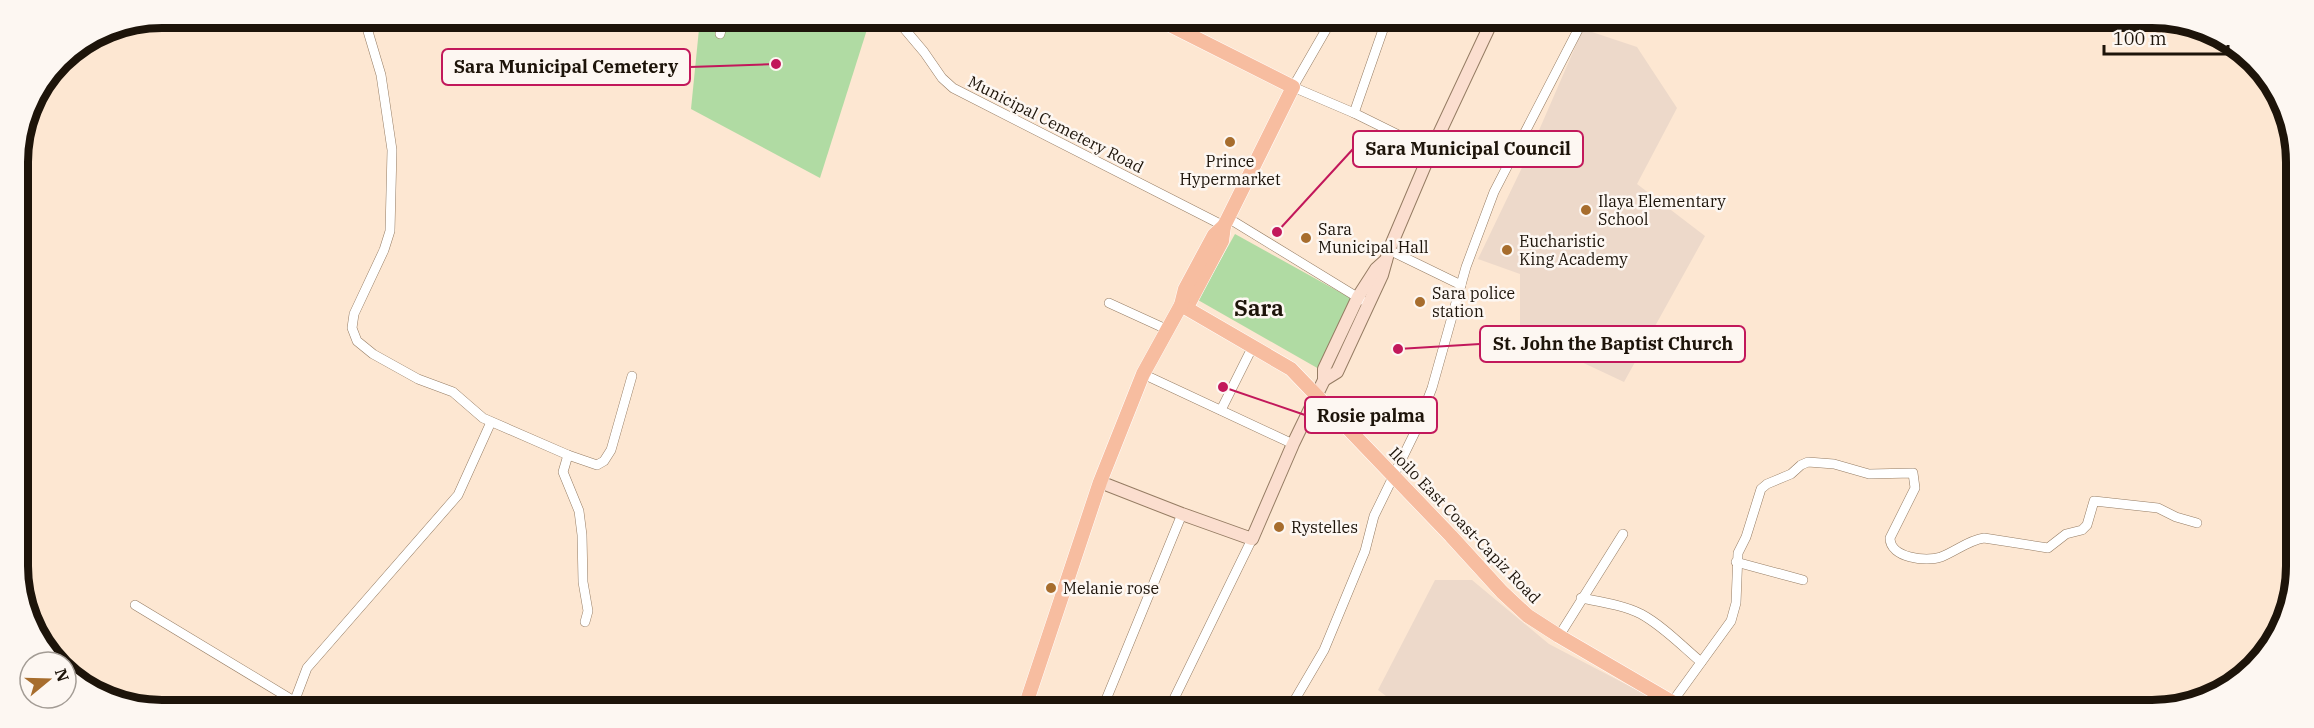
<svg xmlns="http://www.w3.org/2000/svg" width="2314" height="728" font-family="'IBM Plex Serif',serif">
<rect width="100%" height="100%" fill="#fde7d2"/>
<!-- education -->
<g fill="#edd9ca">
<polygon points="1583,29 1637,47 1677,108 1637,184 1705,236 1624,382 1520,333 1520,274 1478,259 1530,151"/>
<polygon points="1435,580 1472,580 1549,644 1656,700 1651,709 1402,708 1378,690"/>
</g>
<!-- green -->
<g fill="#b0dba3">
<polygon points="700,19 870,20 820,178 691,109"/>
<polygon points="1235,234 1354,300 1319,369 1198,300"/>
</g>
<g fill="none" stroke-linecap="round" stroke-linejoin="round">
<defs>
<g id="street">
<polyline points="364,18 381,75 392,150 390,231 384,250 354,314 352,328 357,341 373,354 418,379 453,392 483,418 568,455 597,465 604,461 611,450 632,376"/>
<polyline points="897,20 924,52 942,78 953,88 1224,226"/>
<polyline points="1331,21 1293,87 1354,113 1431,151"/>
<polyline points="720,34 724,19"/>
<polyline points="1354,113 1386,21"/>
<polyline points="1228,218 1362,300"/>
<polyline points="1389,250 1461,285"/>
<polyline points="1109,303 1166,329"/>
<polyline points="1143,374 1293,444"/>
<polyline points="1221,410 1253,346"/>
<polyline points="568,455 563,472 579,511 582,535 583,582 588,611 585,622"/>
<polyline points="1736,562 1803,580"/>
<path d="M1581 598C1601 602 1623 605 1641 614 1663 626 1682 646 1701 662"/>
<polyline points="135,605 294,701"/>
<polyline points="1559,636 1623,534"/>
<path d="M1673 701 1731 621 1736 603 1738 553 1746 537 1761 489 1767 484 1791 474 1801 465 1808 462 1834 464 1869 474 1913 473 1915 488 1890 538C1890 558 1926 562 1941 557 1956 551 1969 540 1984 538L2048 548 2066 534 2082 530 2087 525 2094 501 2158 508 2176 517 2197 523"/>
<polyline points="293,705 307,668 458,495 491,422"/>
<polyline points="1103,707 1182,514"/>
<polyline points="1170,707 1252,539"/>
<polyline points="1290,708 1324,650 1365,551 1374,516 1415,432 1432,388 1466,267 1494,192 1582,22"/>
<polyline points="1661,709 1667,698"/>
</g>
<g id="secondary">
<polyline points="1324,380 1337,372 1382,275 1389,250 1431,151 1492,21"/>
<polyline points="1100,482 1182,514 1252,539 1293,444 1324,380 1324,369 1358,297 1376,269 1386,260"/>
</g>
<g id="primary">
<polyline points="1160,20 1293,87 1224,226 1222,241 1187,307"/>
<polyline points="1181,305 1291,369 1451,536 1502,592 1528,616 1559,636 1684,709"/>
<polyline points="1025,707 1100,482 1143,374 1181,305 1185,289 1214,235 1224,226"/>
</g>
</defs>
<!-- street casing -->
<use href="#street" stroke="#957c63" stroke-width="10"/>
<!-- secondary casing -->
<use href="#secondary" stroke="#957c63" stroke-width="14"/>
<!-- primary casing -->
<use href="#primary" stroke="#fff" stroke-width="15"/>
<!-- street -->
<use href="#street" stroke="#fff" stroke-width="9"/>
<!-- secondary -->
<use href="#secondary" stroke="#fbdecf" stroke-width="12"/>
<!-- primary -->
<use href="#primary" stroke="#f7bda0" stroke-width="14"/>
</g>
<!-- markers -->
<g fill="#a76d2d" stroke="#fdf7f2" stroke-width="2">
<circle cx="1230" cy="142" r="6"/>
<circle cx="1586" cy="210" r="6"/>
<circle cx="1306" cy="238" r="6"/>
<circle cx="1507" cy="250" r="6"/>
<circle cx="1420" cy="302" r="6"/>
<circle cx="1279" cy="527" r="6"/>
<circle cx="1051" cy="588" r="6"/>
</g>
<g text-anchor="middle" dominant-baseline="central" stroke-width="5" stroke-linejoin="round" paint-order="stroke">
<!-- street labels -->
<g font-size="16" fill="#1d140a" stroke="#fdf7f2">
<text transform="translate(1056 124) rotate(27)">Municipal Cemetery Road</text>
<text transform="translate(1465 525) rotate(46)">Iloilo East Coast-Capiz Road</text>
</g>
<!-- poi labels -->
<g font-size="16" fill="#1d140a" stroke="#fdf7f2" text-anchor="start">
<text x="1230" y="161" text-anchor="middle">Prince<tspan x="1230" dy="18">Hypermarket</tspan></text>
<text x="1598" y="201">Ilaya Elementary<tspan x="1598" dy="18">School</tspan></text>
<text x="1318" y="229">Sara<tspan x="1318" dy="18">Municipal Hall</tspan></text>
<text x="1519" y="241">Eucharistic<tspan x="1519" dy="18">King Academy</tspan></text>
<text x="1432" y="293">Sara police<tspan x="1432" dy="18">station</tspan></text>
<text x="1291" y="527">Rystelles</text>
<text x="1063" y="588">Melanie rose</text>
</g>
<!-- district labels -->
<g font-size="22" font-weight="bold" fill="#1d140a" stroke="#fdf7f2">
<text x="1259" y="307">Sara</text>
</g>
</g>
<!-- crop -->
<path d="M0 0H2314V728H0ZM162 28H2152A134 134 0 0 1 2286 162V566A134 134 0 0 1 2152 700H162A134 134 0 0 1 28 566V162A134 134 0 0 1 162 28Z" fill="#fdf7f2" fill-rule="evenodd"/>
<path fill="none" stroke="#1d140a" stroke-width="8" d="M162 28H2152A134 134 0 0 1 2286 162V566A134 134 0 0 1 2152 700H162A134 134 0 0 1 28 566V162A134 134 0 0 1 162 28Z"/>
<!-- callouts -->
<path fill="none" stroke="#c2185b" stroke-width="2" d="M776 64L690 67M1277 232L1353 149M1398 349L1480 344M1223 387L1305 415"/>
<g fill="#c2185b" stroke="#fdf7f2" stroke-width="2">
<circle cx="776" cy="64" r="6"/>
<circle cx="1277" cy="232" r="6"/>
<circle cx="1398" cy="349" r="6"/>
<circle cx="1223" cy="387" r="6"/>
</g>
<g fill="#fdf7f2" stroke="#c2185b" stroke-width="2">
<rect x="442" y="49" width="248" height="36" rx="6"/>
<rect x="1353" y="131" width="230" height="36" rx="6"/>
<rect x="1480" y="326" width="265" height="36" rx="6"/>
<rect x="1305" y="397" width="132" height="36" rx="6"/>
</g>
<g font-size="18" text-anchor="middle" font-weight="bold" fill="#1d140a">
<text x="566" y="73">Sara Municipal Cemetery</text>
<text x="1468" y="155">Sara Municipal Council</text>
<text x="1613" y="350">St. John the Baptist Church</text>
<text x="1371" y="422">Rosie palma</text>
</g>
<!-- north arrow -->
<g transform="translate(48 680) rotate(71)"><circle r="28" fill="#fdf7f2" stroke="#a39c95" stroke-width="1.5"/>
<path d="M0-4.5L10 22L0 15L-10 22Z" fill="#a76d2d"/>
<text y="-9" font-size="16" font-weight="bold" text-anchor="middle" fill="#1d140a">N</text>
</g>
<!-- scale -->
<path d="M2104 45v9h124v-9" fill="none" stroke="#1d140a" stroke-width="3"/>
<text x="2113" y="45" font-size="18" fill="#1d140a" stroke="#fdf7f2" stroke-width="4.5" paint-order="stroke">100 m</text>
</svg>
